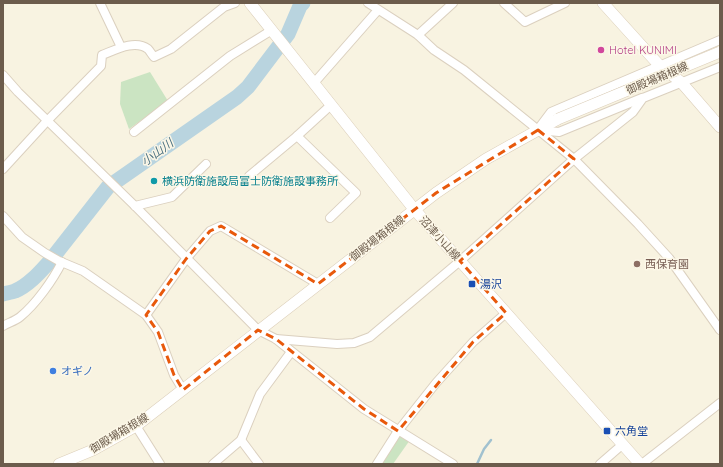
<svg xmlns="http://www.w3.org/2000/svg" width="723" height="467" font-family="Quicksand,'Noto Sans JP',sans-serif">
<rect width="100%" height="100%" fill="#f8f3e1"/>
<!-- green -->
<g fill="#cbe4c2">
<polygon points="150,72 168,101 129,129 120,104 121,82"/>
<polygon points="399,434 410,440 393,464 380,464"/>
</g>
<g fill="none" stroke-linecap="round" stroke-linejoin="round">
<!-- stream -->
<polyline stroke="#a1c1cf" stroke-width="2.5" points="477,464 484,449 491,440"/>
<!-- river -->
<path stroke="#b9d4df" stroke-width="15" d="M3 294C7 293 12 292 15 291 29 285 40 272 50 261L108 187 237 97 248 87 288 34 300 6 303 3"/>
<defs>
<g id="street">
<polyline points="100,3 121,47"/>
<polyline points="368,3 418,35 434,50 464,70 574,159 638,224 669,258 720,330"/>
<polyline points="504,3 525,22 565,3"/>
<polyline points="418,35 453,3"/>
<polyline points="3,75 18,92 135,206 258,330 276,339 364,409 453,464"/>
<polyline points="314,83 378,10"/>
<polyline points="539,128 551,112 720,40"/>
<polyline points="538,130 559,132 642,98"/>
<polyline points="134,132 230,56 272,30"/>
<polyline points="297,136 356,193 330,218"/>
<path d="M3 169 47 121 101 66 102 55C115 50 135 39 148 49 150 51 152 55 154 57L171 49 224 7 235 3"/>
<polyline points="249,176 297,136 331,105"/>
<polyline points="135,206 172,197 206,164"/>
<polyline points="3,216 22,237 45,253 59,261 83,271 146,315 158,332 174,375 183,390"/>
<polyline points="146,315 186,259 210,231 221,226 318,284"/>
<path d="M3 326C8 323 15 321 20 317 36 304 53 280 62 262"/>
<polyline points="276,339 337,344 354,343 370,337 460,261 574,159 633,112 643,98 720,67"/>
<polyline points="136,426 160,464"/>
<polyline points="241,440 259,464"/>
<polyline points="213,464 241,440 260,394 291,352"/>
<polyline points="377,464 398,431 436,383 473,342 506,313"/>
<polyline points="600,464 623,444"/>
<polyline points="642,464 720,403"/>
</g>
<g id="secondary">
<polyline points="250,3 414,209 640,464"/>
<polyline points="603,3 659,65 681,82 720,127"/>
<polyline points="59,464 93,450 136,426 436,193 486,159 558,119"/>
</g>
</defs>
<!-- street casing -->
<use href="#street" stroke="#dbd0bf" stroke-width="10"/>
<!-- secondary casing -->
<use href="#secondary" stroke="#dccfba" stroke-width="12"/>
<!-- street -->
<use href="#street" stroke="#fff" stroke-width="8"/>
<!-- secondary -->
<use href="#secondary" stroke="#fff" stroke-width="11"/>
<defs>
<polyline id="secondary-bridge" points="558,119 720,52"/>
</defs>
<!-- secondary-bridge casing -->
<use href="#secondary-bridge" stroke="#dccfba" stroke-width="12" stroke-linecap="butt"/>
<!-- secondary-bridge -->
<use href="#secondary-bridge" stroke="#fff" stroke-width="11"/>
</g>
<!-- marked area -->
<path fill="none" stroke="#e8590c" stroke-width="3" stroke-dasharray="8 5" stroke-linejoin="round" d="M538 130 574 159 460 261 506 313 473 342 398 431 364 409 276 339 258 330 183 390 174 375 158 332 146 315 186 259 210 231 221 226 318 284 436 193Z"/>
<!-- markers -->
<circle fill="#d1479c" stroke="#fcf7e7" stroke-width="1.5" cx="601" cy="50" r="4"/>
<circle fill="#0f9aa8" stroke="#fcf7e7" stroke-width="1.5" cx="154" cy="181" r="4"/>
<circle fill="#8d6e63" stroke="#fcf7e7" stroke-width="1.5" cx="637" cy="264" r="4"/>
<g fill="#1a4fb4" stroke="#fcf7e7" stroke-width="1.5">
<rect x="468" y="280" width="8" height="8" rx="2"/>
<rect x="603" y="427" width="8" height="8" rx="2"/>
</g>
<circle fill="#3f7fe0" stroke="#fcf7e7" stroke-width="1.5" cx="53" cy="371" r="4"/>
<g text-anchor="middle" dominant-baseline="central" stroke-width="3" stroke-linejoin="round" paint-order="stroke">
<!-- hotel labels -->
<g font-size="11" fill="#b23c85" stroke="#fcf7e7" text-anchor="start">
<text x="609" y="50">Hotel KUNIMI</text>
</g>
<!-- street labels -->
<g font-size="11" fill="#6c5c4c" stroke="#fcf7e7">
<text transform="translate(657 78) rotate(-23)">御殿場箱根線</text>
<text transform="translate(377 238) rotate(-38)">御殿場箱根線</text>
<text transform="translate(440 238) rotate(48)">沼津小山線</text>
<text transform="translate(119 433) rotate(-31)">御殿場箱根線</text>
</g>
<!-- culture labels -->
<g font-size="11" fill="#0d838f" stroke="#fcf7e7" text-anchor="start">
<text x="162" y="181">横浜防衛施設局富士防衛施設事務所</text>
</g>
<!-- education labels -->
<g font-size="11" fill="#785e54" stroke="#fcf7e7" text-anchor="start">
<text x="645" y="264">西保育園</text>
</g>
<!-- transit labels -->
<g font-size="11" fill="#164399" stroke="#fcf7e7" text-anchor="start">
<text x="480" y="284">湯沢</text>
<text x="615" y="431">六角堂</text>
</g>
<!-- shop labels -->
<g font-size="11" fill="#366cbe" stroke="#fcf7e7" text-anchor="start">
<text x="61" y="371">オギノ</text>
</g>
<!-- water labels -->
<g font-size="12" font-style="italic" fill="#4c7283" stroke="#fcf7e7">
<text transform="translate(157 152) rotate(-36)">小山川</text>
</g>
</g>
<!-- border -->
<rect width="723" height="467" fill="none" stroke="#6c5c4c" stroke-width="8"/>
</svg>
